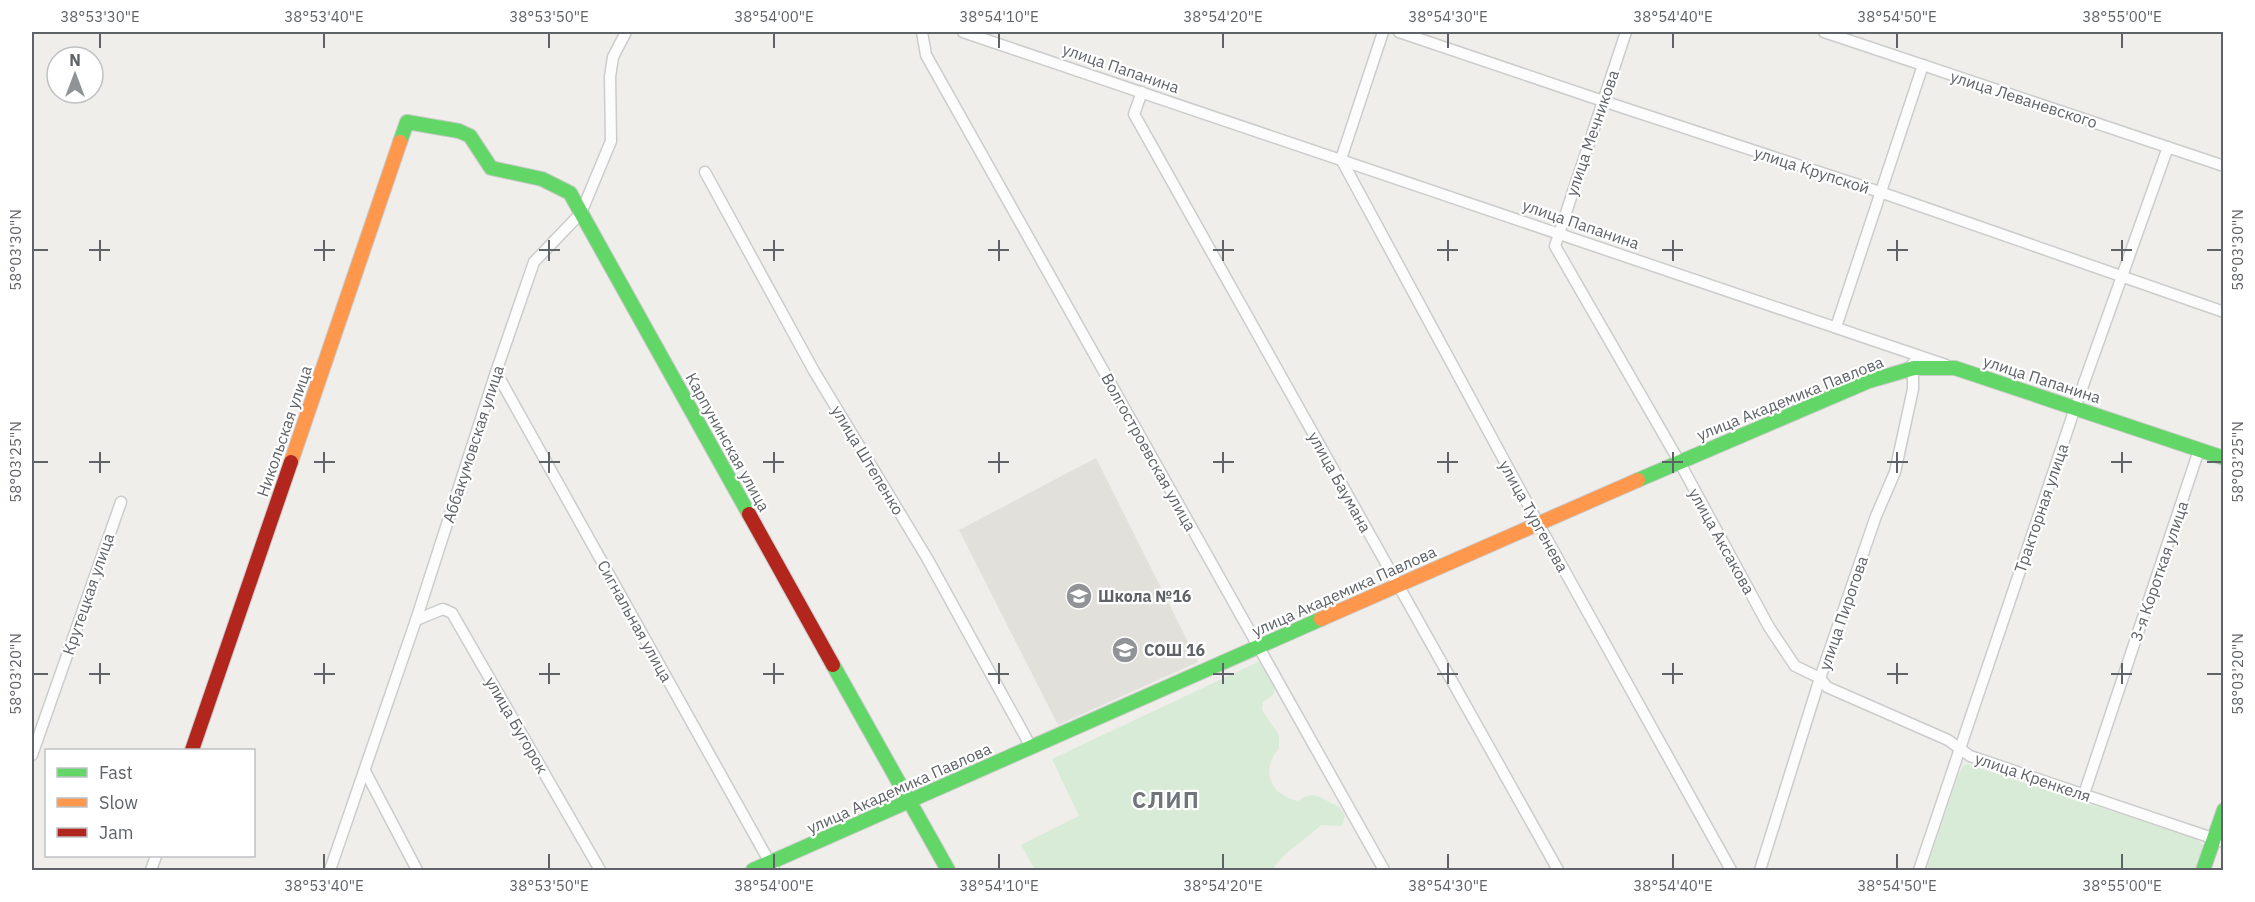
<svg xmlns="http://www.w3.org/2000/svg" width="2255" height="902" font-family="'IBM Plex Sans',sans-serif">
<rect width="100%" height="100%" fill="#efeeea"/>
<!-- education -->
<polygon fill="#e2e0da" points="1096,458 1198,662 1058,725 959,530"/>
<!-- green -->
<g fill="#d8ebd6">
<path d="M1260 661 1275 688 1273 695 1263 702 1262 710 1277 732 1279 738V748C1260 771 1270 795 1298 801 1315 788 1322 800 1338 806L1345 816 1342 826 1321 825C1307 839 1280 854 1273 870H1035L1021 845 1079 816 1052 759Z"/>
<polygon points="1967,764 2196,839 2203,845 2198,870 1926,870 1958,776 1963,766"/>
</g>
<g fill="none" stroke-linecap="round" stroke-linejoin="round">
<defs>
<g id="street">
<polyline points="922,32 926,55 1384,870"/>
<polyline points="963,32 1946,365"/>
<polyline points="1383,32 1341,159 1538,523 1731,870"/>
<polyline points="1399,32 1603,101 1880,192 2224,312"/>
<polyline points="1626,32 1555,246 1680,463 1769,627 1795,666 1820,678 1827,687 1948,740 1970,756 2224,842"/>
<polyline points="1824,32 2224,166"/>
<polyline points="1142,92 1134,114 1558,870"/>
<polyline points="705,172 814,371 927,558 1031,747"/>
<polyline points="1836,327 1923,65"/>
<polyline points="496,372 774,870"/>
<polyline points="416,620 443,609 452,613 600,870"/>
<polyline points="32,755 121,502"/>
<polyline points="365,771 417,870"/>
<polyline points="2084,794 2199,450"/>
<polyline points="151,870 156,856"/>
<polyline points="330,870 416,620 496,372 534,262 581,213 611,141 610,77 613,57 626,32"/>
<polyline points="1760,870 1820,678 1876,516 1895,472 1913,389 1913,363"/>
<polyline points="1919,870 2075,408 2168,147"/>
</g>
<g id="fast">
<polyline points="400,142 407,122 459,131 470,136 491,168 542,179 570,193 749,514"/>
<polyline points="1638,480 1869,381 1914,368 1955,368 2224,458"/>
<polyline points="833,665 948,870"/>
<polyline points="753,870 1321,619"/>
<polyline points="2203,870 2224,810"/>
</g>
<g id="slow">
<polyline points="291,462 400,142"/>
<polyline points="1321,619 1638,480"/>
</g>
<g id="jam">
<polyline points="749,514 833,665"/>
<polyline points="192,750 291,462"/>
</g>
</defs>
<!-- street casing -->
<use href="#street" stroke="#cbcccc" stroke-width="13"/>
<!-- fast casing -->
<use href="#fast" stroke="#cacacb" stroke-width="16"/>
<!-- slow casing -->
<use href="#slow" stroke="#cacacb" stroke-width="16"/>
<!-- jam casing -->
<use href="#jam" stroke="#cacacb" stroke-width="16"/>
<!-- street -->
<use href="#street" stroke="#fdfcfc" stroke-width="10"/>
<!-- fast -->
<use href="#fast" stroke="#63d668" stroke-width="14"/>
<!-- slow -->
<use href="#slow" stroke="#ff974d" stroke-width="14"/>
<!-- jam -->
<use href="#jam" stroke="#b3261e" stroke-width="14"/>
</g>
<!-- ticks -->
<path fill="none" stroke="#5f6368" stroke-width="2" d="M100 33V48M324 33V48M549 33V48M774 33V48M999 33V48M1223 33V48M1448 33V48M1673 33V48M1897 33V48M2122 33V48M100 240V261M324 240V261M549 240V261M774 240V261M999 240V261M1223 240V261M1448 240V261M1673 240V261M1897 240V261M2122 240V261M33 250H48M89 250H110M314 250H335M539 250H560M763 250H784M988 250H1009M1213 250H1234M1437 250H1458M1662 250H1683M1887 250H1908M2111 250H2132M2207 250H2222M100 452V473M324 452V473M549 452V473M774 452V473M999 452V473M1223 452V473M1448 452V473M1673 452V473M1897 452V473M2122 452V473M33 462H48M89 462H110M314 462H335M539 462H560M763 462H784M988 462H1009M1213 462H1234M1437 462H1458M1662 462H1683M1887 462H1908M2111 462H2132M2207 462H2222M100 663V684M324 663V684M549 663V684M774 663V684M999 663V684M1223 663V684M1448 663V684M1673 663V684M1897 663V684M2122 663V684M33 674H48M89 674H110M314 674H335M539 674H560M763 674H784M988 674H1009M1213 674H1234M1437 674H1458M1662 674H1683M1887 674H1908M2111 674H2132M2207 674H2222M324 854V869M549 854V869M774 854V869M999 854V869M1223 854V869M1448 854V869M1673 854V869M1897 854V869M2122 854V869"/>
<!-- icons -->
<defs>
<symbol id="school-disc" viewBox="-11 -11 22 22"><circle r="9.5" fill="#919496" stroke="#fff"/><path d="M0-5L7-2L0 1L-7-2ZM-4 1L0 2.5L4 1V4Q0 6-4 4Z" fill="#fff"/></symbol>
</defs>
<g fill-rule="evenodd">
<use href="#school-disc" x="1064" y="581" width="30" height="30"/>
<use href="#school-disc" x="1110" y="635" width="30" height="30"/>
</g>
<g text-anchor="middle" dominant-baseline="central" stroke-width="4.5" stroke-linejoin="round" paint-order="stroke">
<!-- street labels -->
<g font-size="16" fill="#5f6368" stroke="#fff">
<text transform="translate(1121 68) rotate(19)">улица Папанина</text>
<text transform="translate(2024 99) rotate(18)">улица Леваневского</text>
<text transform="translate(1592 133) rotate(-71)">улица Мечникова</text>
<text transform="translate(1812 170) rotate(18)">улица Крупской</text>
<text transform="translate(1581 224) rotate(19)">улица Папанина</text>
<text transform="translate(2042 379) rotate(18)">улица Папанина</text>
<text transform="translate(1790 398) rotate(-22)">улица Академика Павлова</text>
<text transform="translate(284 431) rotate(-71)">Никольская улица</text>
<text transform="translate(728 442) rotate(61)">Карпунинская улица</text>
<text transform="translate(473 444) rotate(-72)">Аббакумовская улица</text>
<text transform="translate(1149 452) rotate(61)">Волгостроевская улица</text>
<text transform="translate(868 460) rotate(59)">улица Штепенко</text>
<text transform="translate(1340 482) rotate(61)">улица Баумана</text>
<text transform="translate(2041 508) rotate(-71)">Тракторная улица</text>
<text transform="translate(1534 516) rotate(61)">улица Тургенева</text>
<text transform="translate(1722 541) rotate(61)">улица Аксакова</text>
<text transform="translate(2159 571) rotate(-71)">3-я Короткая улица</text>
<text transform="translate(1344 591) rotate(-24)">улица Академика Павлова</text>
<text transform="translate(88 594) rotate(-71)">Крутецкая улица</text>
<text transform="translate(1843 613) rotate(-71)">улица Пирогова</text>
<text transform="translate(635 621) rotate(61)">Сигнальная улица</text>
<text transform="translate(517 725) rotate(60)">улица Бугорок</text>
<text transform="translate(2033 777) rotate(19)">улица Кренкеля</text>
<text transform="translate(899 788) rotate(-24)">улица Академика Павлова</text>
</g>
<!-- poi labels -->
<g font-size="16" font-weight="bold" fill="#5f6368" stroke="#fff" text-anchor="start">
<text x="1098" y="596">Школа №16</text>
<text x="1144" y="650">СОШ 16</text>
</g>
<!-- district labels -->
<g font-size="22" font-weight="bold" letter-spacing="1.5" fill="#70757a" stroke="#fff">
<text x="1166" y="799">СЛИП</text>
</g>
</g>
<!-- border -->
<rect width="2255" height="902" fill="none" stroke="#ffffff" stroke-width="66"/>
<!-- legend -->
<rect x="45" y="749" width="210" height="108" fill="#ffffff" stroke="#bfc1c3" stroke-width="1.5"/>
<rect x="57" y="768" width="30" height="9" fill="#63d668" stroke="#bfc1c3" stroke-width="1.5"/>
<text x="99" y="779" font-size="18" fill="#5f6368">Fast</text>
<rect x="57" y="798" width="30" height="9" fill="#ff974d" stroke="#bfc1c3" stroke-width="1.5"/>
<text x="99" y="809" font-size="18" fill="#5f6368">Slow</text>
<rect x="57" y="828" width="30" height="9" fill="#b3261e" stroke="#bfc1c3" stroke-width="1.5"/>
<text x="99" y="839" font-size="18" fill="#5f6368">Jam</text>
<!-- north arrow -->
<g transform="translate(75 75)"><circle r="28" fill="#ffffff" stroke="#bfc1c3" stroke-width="1.5"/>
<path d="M0-4.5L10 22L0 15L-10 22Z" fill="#919496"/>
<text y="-9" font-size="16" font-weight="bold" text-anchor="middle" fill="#5f6368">N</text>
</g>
<rect x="33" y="33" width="2189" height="836" fill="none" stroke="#5f6368" stroke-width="2"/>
<g font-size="15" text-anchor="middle" fill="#5f6368">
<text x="100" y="22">38°53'30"E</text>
<text x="324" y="22">38°53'40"E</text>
<text x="549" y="22">38°53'50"E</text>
<text x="774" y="22">38°54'00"E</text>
<text x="999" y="22">38°54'10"E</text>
<text x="1223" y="22">38°54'20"E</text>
<text x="1448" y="22">38°54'30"E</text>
<text x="1673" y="22">38°54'40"E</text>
<text x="1897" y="22">38°54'50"E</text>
<text x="2122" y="22">38°55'00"E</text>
<text transform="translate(16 250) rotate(-90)" y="5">58°03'30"N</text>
<text transform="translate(2238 250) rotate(-90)" y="5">58°03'30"N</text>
<text transform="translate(16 462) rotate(-90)" y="5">58°03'25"N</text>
<text transform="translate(2238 462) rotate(-90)" y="5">58°03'25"N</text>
<text transform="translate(16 674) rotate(-90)" y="5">58°03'20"N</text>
<text transform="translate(2238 674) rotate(-90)" y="5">58°03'20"N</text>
<text x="324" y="891">38°53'40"E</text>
<text x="549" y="891">38°53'50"E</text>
<text x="774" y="891">38°54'00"E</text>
<text x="999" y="891">38°54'10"E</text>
<text x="1223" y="891">38°54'20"E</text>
<text x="1448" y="891">38°54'30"E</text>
<text x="1673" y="891">38°54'40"E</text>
<text x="1897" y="891">38°54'50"E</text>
<text x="2122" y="891">38°55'00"E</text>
</g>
</svg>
